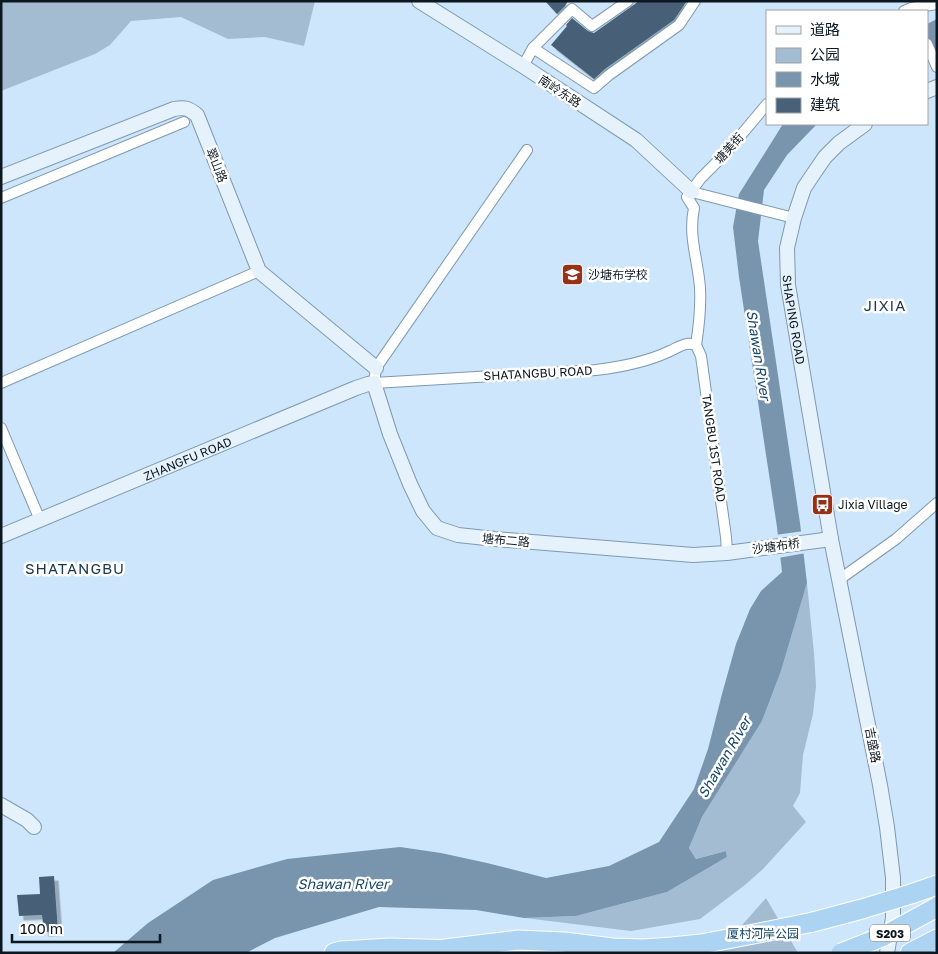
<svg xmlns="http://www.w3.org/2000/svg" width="938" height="954" font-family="'Golos Text','Noto Sans SC',sans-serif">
<defs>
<filter id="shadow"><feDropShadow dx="4.5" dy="4.5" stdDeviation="0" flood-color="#0004"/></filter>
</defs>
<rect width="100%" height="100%" fill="#cde6fb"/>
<!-- green -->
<g fill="#a4bcd1">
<polygon points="1,1 315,1 304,46 265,37 228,39 181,17 131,21 110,45 95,54 1,91"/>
<polygon points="807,583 814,653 816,686 813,714 803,755 800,793 793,806 806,822 763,869 745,885 700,919 631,931 525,918 576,916 667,892 727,857 726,851 696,859 689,848 702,817 762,721 781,671"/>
<polygon points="766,898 798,953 713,953 721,949"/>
</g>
<!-- water -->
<g fill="#7895ad">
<polygon points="937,19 937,51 927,55 927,24"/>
<polygon points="783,124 817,124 787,155 764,190 758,241 800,523 807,583 781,671 762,721 702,817 689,848 696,859 726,851 727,857 667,892 576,916 524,918 476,910 379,907 275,938 246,953 113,953 148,923 213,880 287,859 400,847 441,853 487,863 546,878 609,866 659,842 694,789 708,749 722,694 736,644 750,609 761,591 782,572 777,527 739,277 733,227 739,194"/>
</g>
<!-- pier -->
<polygon fill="#cde6fb" points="804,531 806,553 778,558 775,535"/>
<!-- building -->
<g fill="#476178" filter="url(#shadow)">
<polygon points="545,1 568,1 565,6 557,14"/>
<polygon points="639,1 687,1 674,20 605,69 594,79 551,45 567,26 566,25 572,18 588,31 594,33"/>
<polygon points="54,876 58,931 44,932 42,915 19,916 17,895 40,894 39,877"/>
</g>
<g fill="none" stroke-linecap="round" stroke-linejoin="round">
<defs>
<g id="street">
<polyline points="904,11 911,8 937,4"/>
<polyline points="927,44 937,67"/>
<polyline points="533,48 572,9 592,26 628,1"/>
<polyline points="523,66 533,48 594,88 609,75 679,25 695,1"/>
<path d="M527 150 376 368 374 383 596 370C621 367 647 362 670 351 679 347 687 341 696 345"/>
<polyline points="692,192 794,218"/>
<polyline points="1,198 184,122"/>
<path d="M696 345C699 326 701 307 700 288 698 259 688 237 694 208L687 197 701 178 726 153 767 104"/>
<polyline points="696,345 701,356 726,537 727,553"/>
<polyline points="1,383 259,271"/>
<polyline points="1,428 40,520"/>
<polyline points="840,579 896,539 937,503"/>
</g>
<g id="secondary">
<polyline points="419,1 523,66 636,140 692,192"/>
<polyline points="927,91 937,87"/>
<path id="s1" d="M865 124 839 143 825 157 814 173 804 188 794 218 787 248 788 285 831 539 880 785 887 827 893 878V918L887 953"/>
<path d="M1 177 174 109C185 107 188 108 197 115L259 271 376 368"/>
<path id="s2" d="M1 536 356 388 368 384 374 383 390 434 410 484 423 511 437 528 458 535 495 539 693 555 727 553 831 539"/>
<polyline points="1,805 27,820 34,827"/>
</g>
<g id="highway">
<polyline points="911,894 937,885"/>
<polyline points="445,949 518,940 564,942 613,948 643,949 672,947 701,944 759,933 813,922"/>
<polyline points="334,953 341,951 390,948 458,950"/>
<polyline points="910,953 937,939"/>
</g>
</defs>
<!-- street casing -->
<use href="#street" stroke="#7d99b2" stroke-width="12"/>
<!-- secondary casing -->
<use href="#secondary" stroke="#7d99b2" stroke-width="16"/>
<!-- highway casing -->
<use href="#highway" stroke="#fff" stroke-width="21"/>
<!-- street -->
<use href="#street" stroke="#fff" stroke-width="10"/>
<!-- secondary -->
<use href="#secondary" stroke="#e6f2fb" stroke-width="14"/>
<!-- highway -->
<use href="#highway" stroke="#add3f3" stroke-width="19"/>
<defs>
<g id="highway-bridge">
<polyline points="813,922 862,909 911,894"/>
<polyline points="841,953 882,937 937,907"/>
</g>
</defs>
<!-- highway-bridge casing -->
<use href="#highway-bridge" stroke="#fff" stroke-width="21" stroke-linecap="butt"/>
<!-- highway-bridge -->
<use href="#highway-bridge" stroke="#add3f3" stroke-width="19"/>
</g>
<!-- icons -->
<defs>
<symbol id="school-square" viewBox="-11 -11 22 22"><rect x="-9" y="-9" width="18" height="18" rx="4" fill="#983018" stroke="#fff"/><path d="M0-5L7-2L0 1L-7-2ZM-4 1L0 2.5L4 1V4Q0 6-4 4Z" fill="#fff"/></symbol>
<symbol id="bus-square" viewBox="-11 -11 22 22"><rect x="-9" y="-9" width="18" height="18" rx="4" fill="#983018" stroke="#fff"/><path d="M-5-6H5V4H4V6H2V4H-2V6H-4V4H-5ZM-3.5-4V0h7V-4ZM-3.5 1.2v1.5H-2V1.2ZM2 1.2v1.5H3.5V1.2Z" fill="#fff"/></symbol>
</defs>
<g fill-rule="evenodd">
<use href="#school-square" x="560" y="262" width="25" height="25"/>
<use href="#bus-square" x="810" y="492" width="25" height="25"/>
</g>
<g text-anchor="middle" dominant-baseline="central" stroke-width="5" stroke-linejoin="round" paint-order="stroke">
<!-- shield labels -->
<rect fill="#fff" stroke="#555d63" stroke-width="1" x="870" y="924.5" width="40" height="17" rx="4"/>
<g font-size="11" font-weight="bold" fill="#0c1720">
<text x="890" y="933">S203</text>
</g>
<!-- street labels -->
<g font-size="12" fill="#0c1720" stroke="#fff">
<text transform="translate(560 91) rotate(33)">南岭东路</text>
<text transform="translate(729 148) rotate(-48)">塘美街</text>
<text transform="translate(217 165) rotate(68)">翠山路</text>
<text stroke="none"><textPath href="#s1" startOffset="224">SHAPING ROAD</textPath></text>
<text transform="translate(538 373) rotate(-3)">SHATANGBU ROAD</text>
<text transform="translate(714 448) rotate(82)">TANGBU 1ST ROAD</text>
<text stroke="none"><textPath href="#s2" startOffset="202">ZHANGFU ROAD</textPath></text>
<text transform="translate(506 540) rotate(5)">塘布二路</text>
<text transform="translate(776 546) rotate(-8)">沙塘布桥</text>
<text transform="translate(873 745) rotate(79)">吉盛路</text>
</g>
<!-- poi labels -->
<g font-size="12" fill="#0c1720" stroke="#fff" text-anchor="start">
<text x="588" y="274">沙塘布学校</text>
<text x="838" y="504">Jixia Village</text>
</g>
<!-- park labels -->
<g font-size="12" fill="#144568" stroke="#fff">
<text x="763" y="933">厦村河岸公园</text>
</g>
<!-- water labels -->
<g font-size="14" font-style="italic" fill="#17476a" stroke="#fff">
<text transform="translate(759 355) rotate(81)">Shawan River</text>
<text transform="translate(724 757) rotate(-60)">Shawan River</text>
<text x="343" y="883">Shawan River</text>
</g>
<!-- quarter labels -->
<g font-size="15" letter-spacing="1" fill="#1d374b" stroke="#fff">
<text x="885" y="305">JIXIA</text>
<text x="75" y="568">SHATANGBU</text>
</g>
</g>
<!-- border -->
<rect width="938" height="954" fill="none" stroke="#0c1720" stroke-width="5"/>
<!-- legend -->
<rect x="766" y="10" width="162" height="115" fill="#ffffff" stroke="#9ea2a6"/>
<rect x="776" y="26" width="25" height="8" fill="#e6f2fb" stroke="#9ea2a6"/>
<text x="810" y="35" font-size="15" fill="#0c1720">道路</text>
<rect x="776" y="48" width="25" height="15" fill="#a4bcd1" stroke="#9ea2a6"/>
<text x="810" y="60" font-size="15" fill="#0c1720">公园</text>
<rect x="776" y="72" width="25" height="15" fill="#7895ad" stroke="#9ea2a6"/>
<text x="810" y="85" font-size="15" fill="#0c1720">水域</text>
<rect x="776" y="98" width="25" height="15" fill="#476178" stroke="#9ea2a6"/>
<text x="810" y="110" font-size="15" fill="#0c1720">建筑</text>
<!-- scale -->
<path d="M12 934v8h148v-8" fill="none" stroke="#0c1720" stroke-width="2.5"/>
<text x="20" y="934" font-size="15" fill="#0c1720" stroke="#ffffff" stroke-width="4" paint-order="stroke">100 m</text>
</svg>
